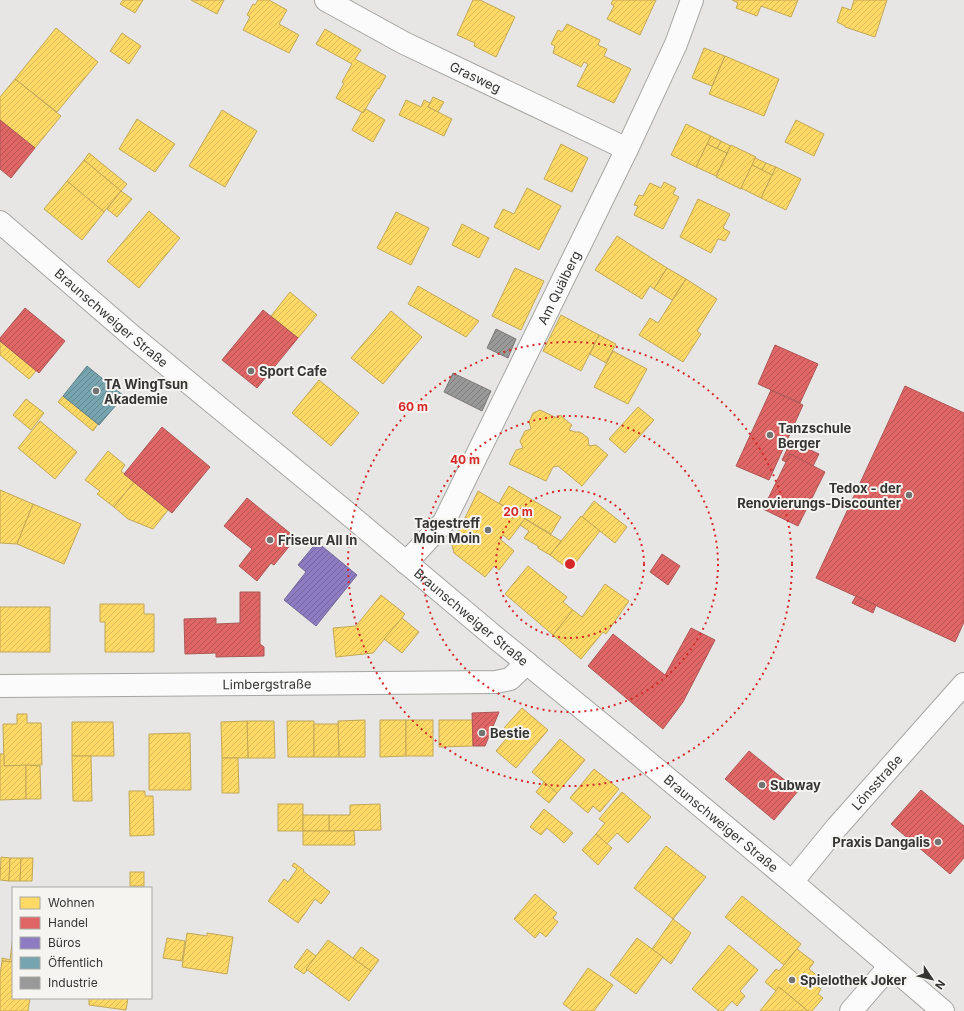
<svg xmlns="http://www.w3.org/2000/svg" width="964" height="1011" font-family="Inter,sans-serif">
<defs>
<pattern id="homes-hatch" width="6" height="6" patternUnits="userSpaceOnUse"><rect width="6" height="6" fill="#ffd966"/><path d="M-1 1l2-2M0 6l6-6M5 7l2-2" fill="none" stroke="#dbbb59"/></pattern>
<pattern id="shops-hatch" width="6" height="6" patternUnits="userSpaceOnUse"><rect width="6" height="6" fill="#e06666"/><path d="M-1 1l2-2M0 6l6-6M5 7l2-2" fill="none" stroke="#b65555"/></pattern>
<pattern id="offices-hatch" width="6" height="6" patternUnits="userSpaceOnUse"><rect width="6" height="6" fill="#8e7cc3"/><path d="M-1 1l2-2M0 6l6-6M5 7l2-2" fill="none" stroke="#75669f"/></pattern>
<pattern id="public-hatch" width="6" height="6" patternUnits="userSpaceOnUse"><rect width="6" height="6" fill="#76a5af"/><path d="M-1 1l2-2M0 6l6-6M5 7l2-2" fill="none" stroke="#62878f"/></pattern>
<pattern id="industry-hatch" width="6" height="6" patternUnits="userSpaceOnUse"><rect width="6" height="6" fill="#999"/><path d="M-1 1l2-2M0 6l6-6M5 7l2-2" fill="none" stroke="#7e7e7d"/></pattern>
</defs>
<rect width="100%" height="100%" fill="#e7e6e4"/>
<!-- homes -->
<g fill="url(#homes-hatch)" stroke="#c2a857">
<polygon points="123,0 143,0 135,13 120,4"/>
<polygon points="191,0 224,0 217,14"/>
<polygon points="258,0 269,0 287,10 279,24 299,35 289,53 243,30 250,17 247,15 253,4 255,5"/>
<polygon points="473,0 480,0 515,17 496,57 474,46 475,43 457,35"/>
<polygon points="613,0 656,0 640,35 607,19 614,6 611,4"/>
<polygon points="732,0 798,0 791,17 761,6 757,16 736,8 738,3"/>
<polygon points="854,0 887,0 875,37 845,27 845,26 837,22 842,7 851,10"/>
<polygon points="567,24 600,40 598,45 607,49 604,56 631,69 614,103 577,86 588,64 584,62 581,67 553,53 555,46 551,44 558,30 562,32"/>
<polygon points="56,28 98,62 57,112 15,79"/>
<polygon points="325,29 361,50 355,59 386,76 379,89 378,88 363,113 336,98 344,83 342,82 352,64 316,44"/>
<polygon points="122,33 141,46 129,64 110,51"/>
<polygon points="704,48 725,56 712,86 692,78"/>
<polygon points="725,56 779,79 764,116 709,94"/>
<polygon points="15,79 61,116 35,148 0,120 0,97"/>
<polygon points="433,97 444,102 438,112 428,107"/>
<polygon points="406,100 421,107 424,100 430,103 428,107 452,119 444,136 399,115"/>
<polygon points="366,109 385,120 373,142 352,130 362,112 363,113"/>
<polygon points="222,110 257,131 225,187 189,166"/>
<polygon points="137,119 175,144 155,172 119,149"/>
<polygon points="796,120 824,134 814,156 785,142"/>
<polygon points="686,124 711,136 696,167 671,155"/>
<polygon points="711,136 721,141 717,149 707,144"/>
<polygon points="721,141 731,146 727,153 717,149"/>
<polygon points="561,144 588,158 572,192 544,179"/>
<polygon points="707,144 727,153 716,176 696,167"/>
<polygon points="731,145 756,157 741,189 716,177"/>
<polygon points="89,153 127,184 121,191 84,160"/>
<polygon points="755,158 766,163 762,170 752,165"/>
<polygon points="84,160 121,191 104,212 67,181"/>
<polygon points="766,163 776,167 772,175 762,170"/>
<polygon points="752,165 772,175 761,198 741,188"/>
<polygon points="776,167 801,179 786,210 761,198"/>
<polygon points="67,181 104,212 82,240 44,209"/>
<polygon points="664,182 676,188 673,194 679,197 663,229 634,215 638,206 634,205 639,195 643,196 650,183 661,188"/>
<polygon points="527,188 561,206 539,250 494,227 503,209 514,214"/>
<polygon points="121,191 132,199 117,217 107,209"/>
<polygon points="698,199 730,214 723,228 730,232 725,241 719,239 718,239 711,253 680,237"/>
<polygon points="149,211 180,238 139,288 107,261"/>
<polygon points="396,212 429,228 411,265 377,248"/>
<polygon points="462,224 489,238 479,258 452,245"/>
<polygon points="617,236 667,268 654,289 650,286 642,299 595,270"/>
<polygon points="515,268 544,281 521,330 492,316"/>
<polygon points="667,268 686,279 672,300 654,289"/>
<polygon points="686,279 717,299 697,331 701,334 683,362 639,335 650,318 658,323"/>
<polygon points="418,286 479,321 466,337 408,304"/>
<polygon points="290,292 317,315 298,338 271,316"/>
<polygon points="391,311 422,337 383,384 351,358"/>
<polygon points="561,315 599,335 581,371 543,351"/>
<polygon points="599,335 616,344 606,363 590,354"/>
<polygon points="0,341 36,371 29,379 0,355"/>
<polygon points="613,351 647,369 628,404 594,387"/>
<polygon points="319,380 359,413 331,446 292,413"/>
<polygon points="63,396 98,424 93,431 58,402"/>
<polygon points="26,399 44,413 31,430 13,415"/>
<polygon points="638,407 654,420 625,453 609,439"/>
<polygon points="540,410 557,418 560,415 572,425 569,430 575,432 580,432 588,438 589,446 596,445 608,455 582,486 558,466 553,467 546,481 509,464 516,450 523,448 520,441 525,431 531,429 529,422 533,413"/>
<polygon points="40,421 77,452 55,479 18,448"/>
<polygon points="108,451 125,465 121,471 134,482 114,507 97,494 100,491 85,480"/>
<polygon points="134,482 168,510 153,529 128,519 114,507"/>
<polygon points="509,486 561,517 551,534 499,503"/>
<polygon points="0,490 33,504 17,544 0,543"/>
<polygon points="478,491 525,519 509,540 503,535 500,539 514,551 499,570 494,566 485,577 454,553 452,545"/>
<polygon points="594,501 627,527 615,543 582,517"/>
<polygon points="33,504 81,524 64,564 17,544"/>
<polygon points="581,516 600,531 570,570 550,555"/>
<polygon points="525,519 561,541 550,555 538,548 538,546 524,538 529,531 520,525"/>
<polygon points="528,566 567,597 563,602 573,610 553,635 505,594"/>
<polygon points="605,584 629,601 606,634 603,632 581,659 553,635 573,610 582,617"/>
<polygon points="381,595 405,614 373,653 336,657 333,628 356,626"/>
<polygon points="100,604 144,604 144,614 154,614 154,652 105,652 105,622 100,622"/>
<rect x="0" y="607" width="50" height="45"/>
<polygon points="402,618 419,632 402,653 384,639"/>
<polygon points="522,708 548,730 516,768 496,751 510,734 504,728"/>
<polygon points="17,714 27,714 27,723 41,723 42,765 4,766 3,724 17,724"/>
<polygon points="365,720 365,757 339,757 338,721"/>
<polygon points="380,720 406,720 406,756 380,757"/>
<rect x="406" y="720" width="27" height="36"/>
<polygon points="439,720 473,720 473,746 439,747"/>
<polygon points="247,721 274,721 275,758 248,758"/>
<polygon points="247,721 248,758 222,758 221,722"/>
<polygon points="287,721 314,721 314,757 288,757"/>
<polygon points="72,722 113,722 114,756 72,756"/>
<polygon points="314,724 338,724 339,757 314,757"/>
<polygon points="190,733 191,790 149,790 149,734"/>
<polygon points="560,739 585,760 557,793 532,772"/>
<polygon points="0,754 4,754 4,766 26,765 26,799 0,800"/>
<polygon points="72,756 91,756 92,801 73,801"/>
<polygon points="222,758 238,758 239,793 222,793"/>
<polygon points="26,765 40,766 41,799 26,799"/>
<polygon points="594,769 619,789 600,812 593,806 588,813 570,798"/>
<polygon points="544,782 557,793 549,803 536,792"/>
<polygon points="129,791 145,791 145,796 153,796 154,835 130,836"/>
<polygon points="622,792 651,817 628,843 617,833 607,844 596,834 605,823 599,819"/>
<rect x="278" y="804" width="25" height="27"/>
<polygon points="380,804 381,830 329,831 329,815 350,815 350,805"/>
<polygon points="544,809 573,833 564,843 547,828 541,835 530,827"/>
<rect x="303" y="815" width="26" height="16"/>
<polygon points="303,831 354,831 355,845 303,845"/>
<polygon points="596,834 612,848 598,865 582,850"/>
<polygon points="666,846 706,877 673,919 634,888"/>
<polygon points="1,857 10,858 9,881 0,880"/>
<polygon points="10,858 21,858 20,881 9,881"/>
<polygon points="21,858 33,858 32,881 20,881"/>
<polygon points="294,863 304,870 303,871 330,892 321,904 315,899 298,923 268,901 284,879 288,882 297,869 292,866"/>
<rect x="130" y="872" width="14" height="14"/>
<polygon points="535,894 557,913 553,918 558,922 546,937 540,932 535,938 514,919"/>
<polygon points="742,896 801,944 784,965 725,917"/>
<polygon points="673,919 691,933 671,964 652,949"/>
<polygon points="187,933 207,936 207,933 233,937 227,974 182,967"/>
<polygon points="13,936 13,962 2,961 2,958 10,960"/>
<polygon points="167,938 185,941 182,961 163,958"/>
<polygon points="637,938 663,957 636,994 610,975"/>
<polygon points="328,940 371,971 349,1001 306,969"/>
<polygon points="729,945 758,970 740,991 745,996 737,1006 732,1001 723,1011 719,1011 692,989"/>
<polygon points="361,947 379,960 371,971 353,958"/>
<polygon points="307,949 316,956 306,969 307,970 304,974 294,967"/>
<polygon points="797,949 814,962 809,969 820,978 815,984 821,989 818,994 823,998 812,1011 808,1011 779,987 776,991 765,982 776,969 779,971"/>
<polygon points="2,961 13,962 13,998 30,998 28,1011 0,1011 0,975"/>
<polygon points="588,968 613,985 594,1011 573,1011 563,1004"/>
<polygon points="779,987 808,1011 760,1011"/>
<polygon points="89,998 128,998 126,1010 89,1005"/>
</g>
<!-- shops -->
<g fill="url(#shops-hatch)" stroke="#ad5757">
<polygon points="0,120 35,148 11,178 0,169"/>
<polygon points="25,308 65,341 39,373 0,341 0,338"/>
<polygon points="263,310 298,338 257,388 222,360"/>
<polygon points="775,345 818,364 800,403 758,384"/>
<polygon points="905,386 964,413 964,622 955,642 816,578"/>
<polygon points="771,390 803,405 769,480 736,466"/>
<polygon points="162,427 210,467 172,513 124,474"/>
<polygon points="791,441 819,454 813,466 790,454 786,462 782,460"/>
<polygon points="790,454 825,472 798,526 763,509"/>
<polygon points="247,498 296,538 274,565 271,563 257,581 239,566 252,549 224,526"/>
<polygon points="662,554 680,566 668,585 650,572"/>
<polygon points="240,592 260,592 260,644 264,647 264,656 216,657 216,653 185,654 184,619 216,618 216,624 240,623"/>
<polygon points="856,596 876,605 873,613 852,603"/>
<polygon points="691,628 715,640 683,702 663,729 588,666 613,634 665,675"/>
<polygon points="499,712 485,746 473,746 472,713"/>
<polygon points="749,751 798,791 774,820 725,779"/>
<polygon points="921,790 964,826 964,858 950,874 891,824"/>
</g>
<!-- offices -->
<polygon fill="url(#offices-hatch)" stroke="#736798" points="317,542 357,575 316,626 284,600 306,572 298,565"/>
<!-- public -->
<polygon fill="url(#public-hatch)" stroke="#62838a" points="87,366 124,396 99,425 63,396"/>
<!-- industry -->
<g fill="url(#industry-hatch)" stroke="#7b7b7a">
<polygon points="496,329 516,339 508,358 487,348"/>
<polygon points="453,373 491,391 482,411 444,392"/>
</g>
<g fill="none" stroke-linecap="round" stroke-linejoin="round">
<defs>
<g id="minor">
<path id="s1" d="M326 0 404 43 627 149"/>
<path id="s2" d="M406 563 444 522 627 149 676 44 692 0"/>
<path id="s3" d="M0 686 496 682 510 679 527 663"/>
<path id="s4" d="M792 882 837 827 964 684"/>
<polyline points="851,1011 890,966"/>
</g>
<g id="tertiary">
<path id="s5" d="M0 222 132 336 346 512 496 638 626 744 792 882 943 1011"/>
</g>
</defs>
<!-- minor casing -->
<use href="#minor" stroke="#a5a5a3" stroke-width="24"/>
<!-- tertiary casing -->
<use href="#tertiary" stroke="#a5a5a3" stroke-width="24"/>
<!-- minor -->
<use href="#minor" stroke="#fbfbfb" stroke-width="22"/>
<!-- tertiary -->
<use href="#tertiary" stroke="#fbfbfb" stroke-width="22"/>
</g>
<!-- distance rings -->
<g fill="none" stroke="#d62828" stroke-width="2" stroke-dasharray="2 4">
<circle cx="570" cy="564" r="74"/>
<circle cx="570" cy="564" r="148"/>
<circle cx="570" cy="564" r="222"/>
</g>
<!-- markers -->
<g fill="#737371" stroke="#f5f4f1" stroke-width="1.5">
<circle cx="251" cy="371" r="4"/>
<circle cx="96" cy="391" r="4"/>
<circle cx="770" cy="435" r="4"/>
<circle cx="909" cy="495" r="4"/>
<circle cx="488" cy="530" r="4"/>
<circle cx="270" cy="540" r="4"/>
<circle cx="482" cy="733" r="4"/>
<circle cx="762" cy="785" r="4"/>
<circle cx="938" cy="842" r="4"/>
<circle cx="792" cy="980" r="4"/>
</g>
<g text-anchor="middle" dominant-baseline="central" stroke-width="4" stroke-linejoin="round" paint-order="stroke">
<!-- street labels -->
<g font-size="13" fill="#353533" stroke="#f5f4f1">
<text stroke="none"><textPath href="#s1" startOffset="168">Grasweg</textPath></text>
<text stroke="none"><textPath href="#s2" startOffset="317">Am Quälberg</textPath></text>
<text stroke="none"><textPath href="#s5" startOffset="147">Braunschweiger Straße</textPath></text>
<text stroke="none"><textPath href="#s5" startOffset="615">Braunschweiger Straße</textPath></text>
<text stroke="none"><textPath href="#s3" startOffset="267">Limbergstraße</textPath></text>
<text stroke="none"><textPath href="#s4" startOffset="131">Lönsstraße</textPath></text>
<text stroke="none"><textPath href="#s5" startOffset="939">Braunschweiger Straße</textPath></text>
</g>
<!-- poi labels -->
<g font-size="13" font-weight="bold" fill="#353533" stroke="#f5f4f1" text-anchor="start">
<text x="259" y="371">Sport Cafe</text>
<text x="104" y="384">TA WingTsun<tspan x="104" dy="15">Akademie</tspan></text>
<text x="778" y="428">Tanzschule<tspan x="778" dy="15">Berger</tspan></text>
<text x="901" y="488" text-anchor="end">Tedox - der<tspan x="901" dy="15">Renovierungs-Discounter</tspan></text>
<text x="480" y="523" text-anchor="end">Tagestreff<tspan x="480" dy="15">Moin Moin</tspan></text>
<text x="278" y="540">Friseur All In</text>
<text x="490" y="733">Bestie</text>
<text x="770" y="785">Subway</text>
<text x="930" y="842" text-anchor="end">Praxis Dangalis</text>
<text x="800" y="980">Spielothek Joker</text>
</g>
</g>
<circle cx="570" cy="564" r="6" fill="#d62828" stroke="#f5f4f1" stroke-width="2"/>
<g font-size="12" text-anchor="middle" font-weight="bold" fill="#d62828" stroke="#f5f4f1" stroke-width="4" stroke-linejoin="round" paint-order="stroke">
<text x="413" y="411">60 m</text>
<text x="465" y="464">40 m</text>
<text x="518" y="516">20 m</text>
</g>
<!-- legend -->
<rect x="12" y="887" width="140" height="112" fill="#f5f4f1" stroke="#a8a8a5"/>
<rect x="20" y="897" width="20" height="12" fill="#ffd966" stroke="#a8a8a5"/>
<text x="48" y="907" font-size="12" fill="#353533">Wohnen</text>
<rect x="20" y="917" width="20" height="12" fill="#e06666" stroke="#a8a8a5"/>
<text x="48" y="927" font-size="12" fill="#353533">Handel</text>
<rect x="20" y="937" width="20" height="12" fill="#8e7cc3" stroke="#a8a8a5"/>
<text x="48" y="947" font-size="12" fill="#353533">Büros</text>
<rect x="20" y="957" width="20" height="12" fill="#76a5af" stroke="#a8a8a5"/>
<text x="48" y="967" font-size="12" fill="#353533">Öffentlich</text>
<rect x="20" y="977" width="20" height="12" fill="#999999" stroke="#a8a8a5"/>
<text x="48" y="987" font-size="12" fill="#353533">Industrie</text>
<!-- north arrow -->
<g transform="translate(932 979) rotate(125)" stroke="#f5f4f1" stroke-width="3" paint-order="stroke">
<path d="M0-3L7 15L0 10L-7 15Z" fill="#353533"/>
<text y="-6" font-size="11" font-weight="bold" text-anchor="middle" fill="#353533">N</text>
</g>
</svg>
